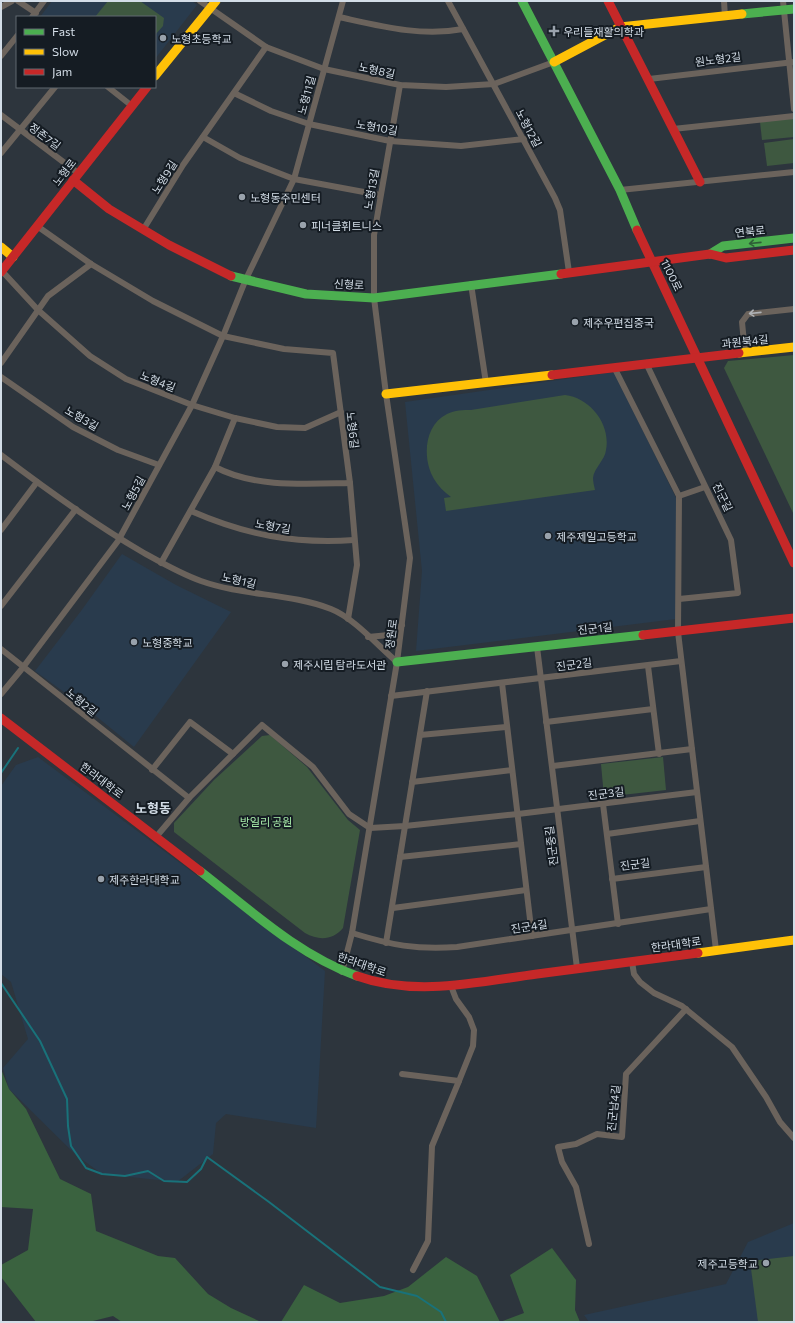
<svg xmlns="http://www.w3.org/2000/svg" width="795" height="1323" font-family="Commissioner,'Noto Sans KR',sans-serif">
<rect width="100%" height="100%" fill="#2d353d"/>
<!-- built -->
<g fill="#293b4d">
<polygon points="52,1 192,1 197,5 155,59 155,17 40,17"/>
<polygon points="614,372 677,500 676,619 416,651 422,571 405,402"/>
<polygon points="122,554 176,585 231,612 134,747 86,708 35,671 81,611"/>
<polygon points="38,757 325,971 316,1128 226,1114 216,1123 213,1154 177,1182 102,1174 76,1155 9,1089 3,1068 28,1039 11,982 1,974 1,786 16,765"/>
<polygon points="794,1223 794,1322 589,1322 584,1315 726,1284 748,1242"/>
</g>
<!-- green -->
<g fill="#3e5840">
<polygon points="108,1 140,1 164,18 163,26 155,35 155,17 95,17"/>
<polygon points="793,118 794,137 762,140 760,122"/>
<polygon points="794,139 794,163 767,166 764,143"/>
<polygon points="794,355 794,515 724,368 728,361"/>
<path d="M565 395C590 398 611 424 606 450 605 460 594 468 593 478 593 481 594 486 595 490L446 511 444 498 451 497C444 492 438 486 434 479 422 459 424 425 447 414 455 410 463 410 471 410Z"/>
<path d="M270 735 307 767 348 820 360 830 343 928C333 940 319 941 305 933L174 832V823L214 780 262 736Z"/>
<polygon points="663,757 666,790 604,797 601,764"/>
<polygon points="794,1256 794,1322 758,1322 750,1261"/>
</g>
<!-- forest -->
<g fill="#3a623f">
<polygon points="1,1069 9,1089 26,1109 60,1179 91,1194 96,1231 158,1256 175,1258 208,1294 231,1308 259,1321 280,1322 122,1322 113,1316 89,1322 36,1322 1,1277 1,1265 28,1250 33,1209 1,1207"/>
<polygon points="552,1248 576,1280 575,1310 580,1322 281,1322 304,1285 340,1303 384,1296 408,1287 446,1257 477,1276 500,1322 524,1313 510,1275"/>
</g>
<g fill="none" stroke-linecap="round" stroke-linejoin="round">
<!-- stream -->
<g stroke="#19727a" stroke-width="2">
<polyline points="1,773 18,748"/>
<polyline points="1,983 40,1041 67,1099 68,1126 71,1146 86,1168 102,1174 125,1176 148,1171 164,1181 187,1182 201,1169 207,1157 269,1202 380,1287 417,1296 441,1312 446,1322"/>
</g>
<!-- street -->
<g stroke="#6b635c" stroke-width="6">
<polyline points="18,1 36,13"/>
<polyline points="200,1 266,47 324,69 400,85 446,87 494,84 554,62"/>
<polyline points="448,1 555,198 560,210 569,272"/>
<polyline points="724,1 725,17"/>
<polyline points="783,1 794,109"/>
<polyline points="1,7 12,1"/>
<polyline points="32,17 44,1"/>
<path d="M339 17C380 26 421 37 463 29"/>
<polyline points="1,56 17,36"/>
<polyline points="649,79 794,62"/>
<polyline points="108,87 132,106"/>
<polyline points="234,93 271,111 309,124 390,141 461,146 524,139"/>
<polyline points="1,115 78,173"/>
<polyline points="673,129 794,116"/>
<polyline points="203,137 240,158 294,179 380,195"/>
<polyline points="1,153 55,87"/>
<polyline points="620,190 794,172"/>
<polyline points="37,226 91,264 153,301 223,336 284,349 333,353 350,483 357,565 348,619"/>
<polyline points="143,230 183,165 266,47"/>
<polyline points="2,271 38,310 90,356 126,379 192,405 235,418 277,427 305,428 341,412"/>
<polyline points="471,284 486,383"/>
<polyline points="745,353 742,322 748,314 794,309"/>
<polyline points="1,363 48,296 91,264"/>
<polyline points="646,363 731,540 738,593 679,599"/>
<polyline points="614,367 679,496 678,632 716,950"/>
<polyline points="1,377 73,427 118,450 159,465"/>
<path d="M1 455C47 490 94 524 144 553 162 563 181 574 201 581 243 596 290 593 331 609 354 618 378 646 397 662"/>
<path d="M215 467C255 488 306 484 350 483"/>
<polyline points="679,496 705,487"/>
<path d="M191 511C246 535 294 544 354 540"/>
<polyline points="1,530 37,482"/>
<polyline points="161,563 215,467 235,418"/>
<polyline points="1,606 76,509"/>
<polyline points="368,637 389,635 402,625"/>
<polyline points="537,647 577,968"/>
<polyline points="1,649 189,798"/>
<polyline points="648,666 659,754"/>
<polyline points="502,683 532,936"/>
<polyline points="1,694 21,670 118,541 192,405 223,336 246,279 294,179 343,1"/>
<polyline points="391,696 681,661"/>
<polyline points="546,722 653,709"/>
<polyline points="420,735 506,727"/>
<polyline points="553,766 692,749"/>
<polyline points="152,770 190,722 233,754"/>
<polyline points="412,782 512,770"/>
<polyline points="603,804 618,924"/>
<polyline points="607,834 700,821"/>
<polyline points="156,837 189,798 262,725 313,767 349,814 370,828 405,826 518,814 697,792"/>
<polyline points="400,857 521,844"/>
<polyline points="612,879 706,867"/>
<polyline points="393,908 526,890"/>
<path d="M352 933C391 945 416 950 457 947L711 909"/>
<polyline points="386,943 427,691"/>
<polyline points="632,962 634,974 640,982 654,993 682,1006 732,1047 766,1097 780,1122 794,1138"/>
<polyline points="342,972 352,933 397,662 410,558 386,394 374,298 374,235 400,85"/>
<polyline points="402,1074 459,1081 473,1046 474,1030 469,1017 456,999 451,986"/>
<polyline points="589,1244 576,1187 562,1162 558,1147 576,1144 597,1134 622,1137 626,1074 686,1009"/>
<polyline points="413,1270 428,1241 432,1146 459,1081"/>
</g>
<!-- fast -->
<g stroke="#4caf50" stroke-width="9">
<polyline points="522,1 620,190 637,230"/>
<polyline points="742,14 794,9"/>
<polyline points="710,254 723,246 794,238"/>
<polyline points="231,276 306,294 374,298 561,274"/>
<polyline points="397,662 643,635"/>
<path d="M200 871C249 909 298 955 357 976"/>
</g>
<!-- slow -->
<g stroke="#ffc107" stroke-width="9">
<polyline points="554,62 620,27 742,14"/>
<polyline points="155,76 216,1"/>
<polyline points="1,247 13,257"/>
<polyline points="739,353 794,347"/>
<polyline points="386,394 552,375"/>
<polyline points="698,953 794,940"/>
</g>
<!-- jam -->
<g stroke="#c62828" stroke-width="9">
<polyline points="608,1 700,182"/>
<polyline points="73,180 109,209 169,245 231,276"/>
<polyline points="637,230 794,563"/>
<polyline points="1,272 147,87"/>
<polyline points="561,274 710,254 726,258 794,250"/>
<polyline points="552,375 739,353"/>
<polyline points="643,635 794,618"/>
<polyline points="1,718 200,871"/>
<path d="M357 976C415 997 478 982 537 974 591 967 644 960 698 953"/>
</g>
</g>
<!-- one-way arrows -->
<defs><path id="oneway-shaft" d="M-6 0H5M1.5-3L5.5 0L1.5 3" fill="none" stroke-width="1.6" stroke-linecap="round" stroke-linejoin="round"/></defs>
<use stroke="#2e5e37" href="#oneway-shaft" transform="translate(755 243) rotate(174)"/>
<use stroke="#afb2b6" href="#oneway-shaft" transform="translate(755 313) rotate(174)"/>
<!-- markers -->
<g fill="#99a2ac" stroke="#151c23" stroke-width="1.5">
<path d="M552 25h4v4h4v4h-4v4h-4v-4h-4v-4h4z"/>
<circle cx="163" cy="38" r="4"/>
<circle cx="242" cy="197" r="4"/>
<circle cx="303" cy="225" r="4"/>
<circle cx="575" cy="322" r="4"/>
<circle cx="548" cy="536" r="4"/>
<circle cx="134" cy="642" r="4"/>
<circle cx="285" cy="664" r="4"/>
<circle cx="101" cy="879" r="4"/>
<circle cx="766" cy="1263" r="4"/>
</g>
<g text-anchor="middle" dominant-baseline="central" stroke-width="4" stroke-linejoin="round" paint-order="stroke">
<!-- poi labels -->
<g font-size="11" fill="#d3dde7" stroke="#151c23" text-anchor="start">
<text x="563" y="31">우리들재활의학과</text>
<text x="171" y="38">노형초등학교</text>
<text x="250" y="197">노형동주민센터</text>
<text x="311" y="225">피너클휘트니스</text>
<text x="583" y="322">제주우편집중국</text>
<text x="556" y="536">제주제일고등학교</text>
<text x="142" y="642">노형중학교</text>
<text x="293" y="664">제주시립 탐라도서관</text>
<text x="109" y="879">제주한라대학교</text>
<text x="758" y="1263" text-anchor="end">제주고등학교</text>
</g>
<!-- street labels -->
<g font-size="11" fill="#d3dde7" stroke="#151c23">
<text transform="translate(718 59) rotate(-7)">원노형2길</text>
<text transform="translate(377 70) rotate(12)">노형8길</text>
<text transform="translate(306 95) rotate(-75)">노형11길</text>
<text transform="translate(377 127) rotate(10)">노형10길</text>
<text transform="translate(529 128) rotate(62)">노형12길</text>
<text transform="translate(45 136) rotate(37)">정존7길</text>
<text transform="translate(64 172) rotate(-53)">노형로</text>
<text transform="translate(164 177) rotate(-58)">노형9길</text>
<text transform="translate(371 189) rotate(-80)">노형13길</text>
<text transform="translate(750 231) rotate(-6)">연북로</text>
<text transform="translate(672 275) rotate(64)">1100로</text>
<text transform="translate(349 284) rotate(3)">신형로</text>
<text transform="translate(745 341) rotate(-6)">과원북4길</text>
<text transform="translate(158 381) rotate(21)">노형4길</text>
<text transform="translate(82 418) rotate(30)">노형3길</text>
<text transform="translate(353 430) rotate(83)">노형6길</text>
<text transform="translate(133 493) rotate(-62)">노형5길</text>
<text transform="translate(723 497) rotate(64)">진군길</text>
<text transform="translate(273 526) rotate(10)">노형7길</text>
<text transform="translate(239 580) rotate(13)">노형1길</text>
<text transform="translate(595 628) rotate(-6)">진군1길</text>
<text transform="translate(391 634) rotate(-83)">정원로</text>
<text transform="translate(574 664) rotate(-7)">진군2길</text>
<text transform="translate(82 702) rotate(39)">노형2길</text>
<text transform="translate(102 780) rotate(37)">한라대학로</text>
<text transform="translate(606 793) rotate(-7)">진군3길</text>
<text transform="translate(551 846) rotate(-97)">진군중길</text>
<text transform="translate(635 864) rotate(-7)">진군길</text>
<text transform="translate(529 926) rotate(-9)">진군4길</text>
<text transform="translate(676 944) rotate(-8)">한라대학로</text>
<text transform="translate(362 964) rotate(19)">한라대학로</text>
<text transform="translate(613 1108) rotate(-84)">진군남4길</text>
</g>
<!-- park labels -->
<g font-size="11" fill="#a8ecaa" stroke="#151c23">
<text x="266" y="821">방일리 공원</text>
</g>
<!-- quarter labels -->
<g font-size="13" font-weight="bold" fill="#d3dde7" stroke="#151c23">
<text x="153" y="808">노형동</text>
</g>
</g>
<!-- border -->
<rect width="795" height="1323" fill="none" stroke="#d3dde7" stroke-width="4"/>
<!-- legend -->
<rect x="16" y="16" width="140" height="72" fill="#151c23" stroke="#616971"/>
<rect x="24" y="29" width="20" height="6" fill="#4caf50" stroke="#616971"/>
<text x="52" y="36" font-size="12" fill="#d3dde7">Fast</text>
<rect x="24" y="49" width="20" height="6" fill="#ffc107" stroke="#616971"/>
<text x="52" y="56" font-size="12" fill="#d3dde7">Slow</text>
<rect x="24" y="69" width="20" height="6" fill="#c62828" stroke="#616971"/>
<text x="52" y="76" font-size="12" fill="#d3dde7">Jam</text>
</svg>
